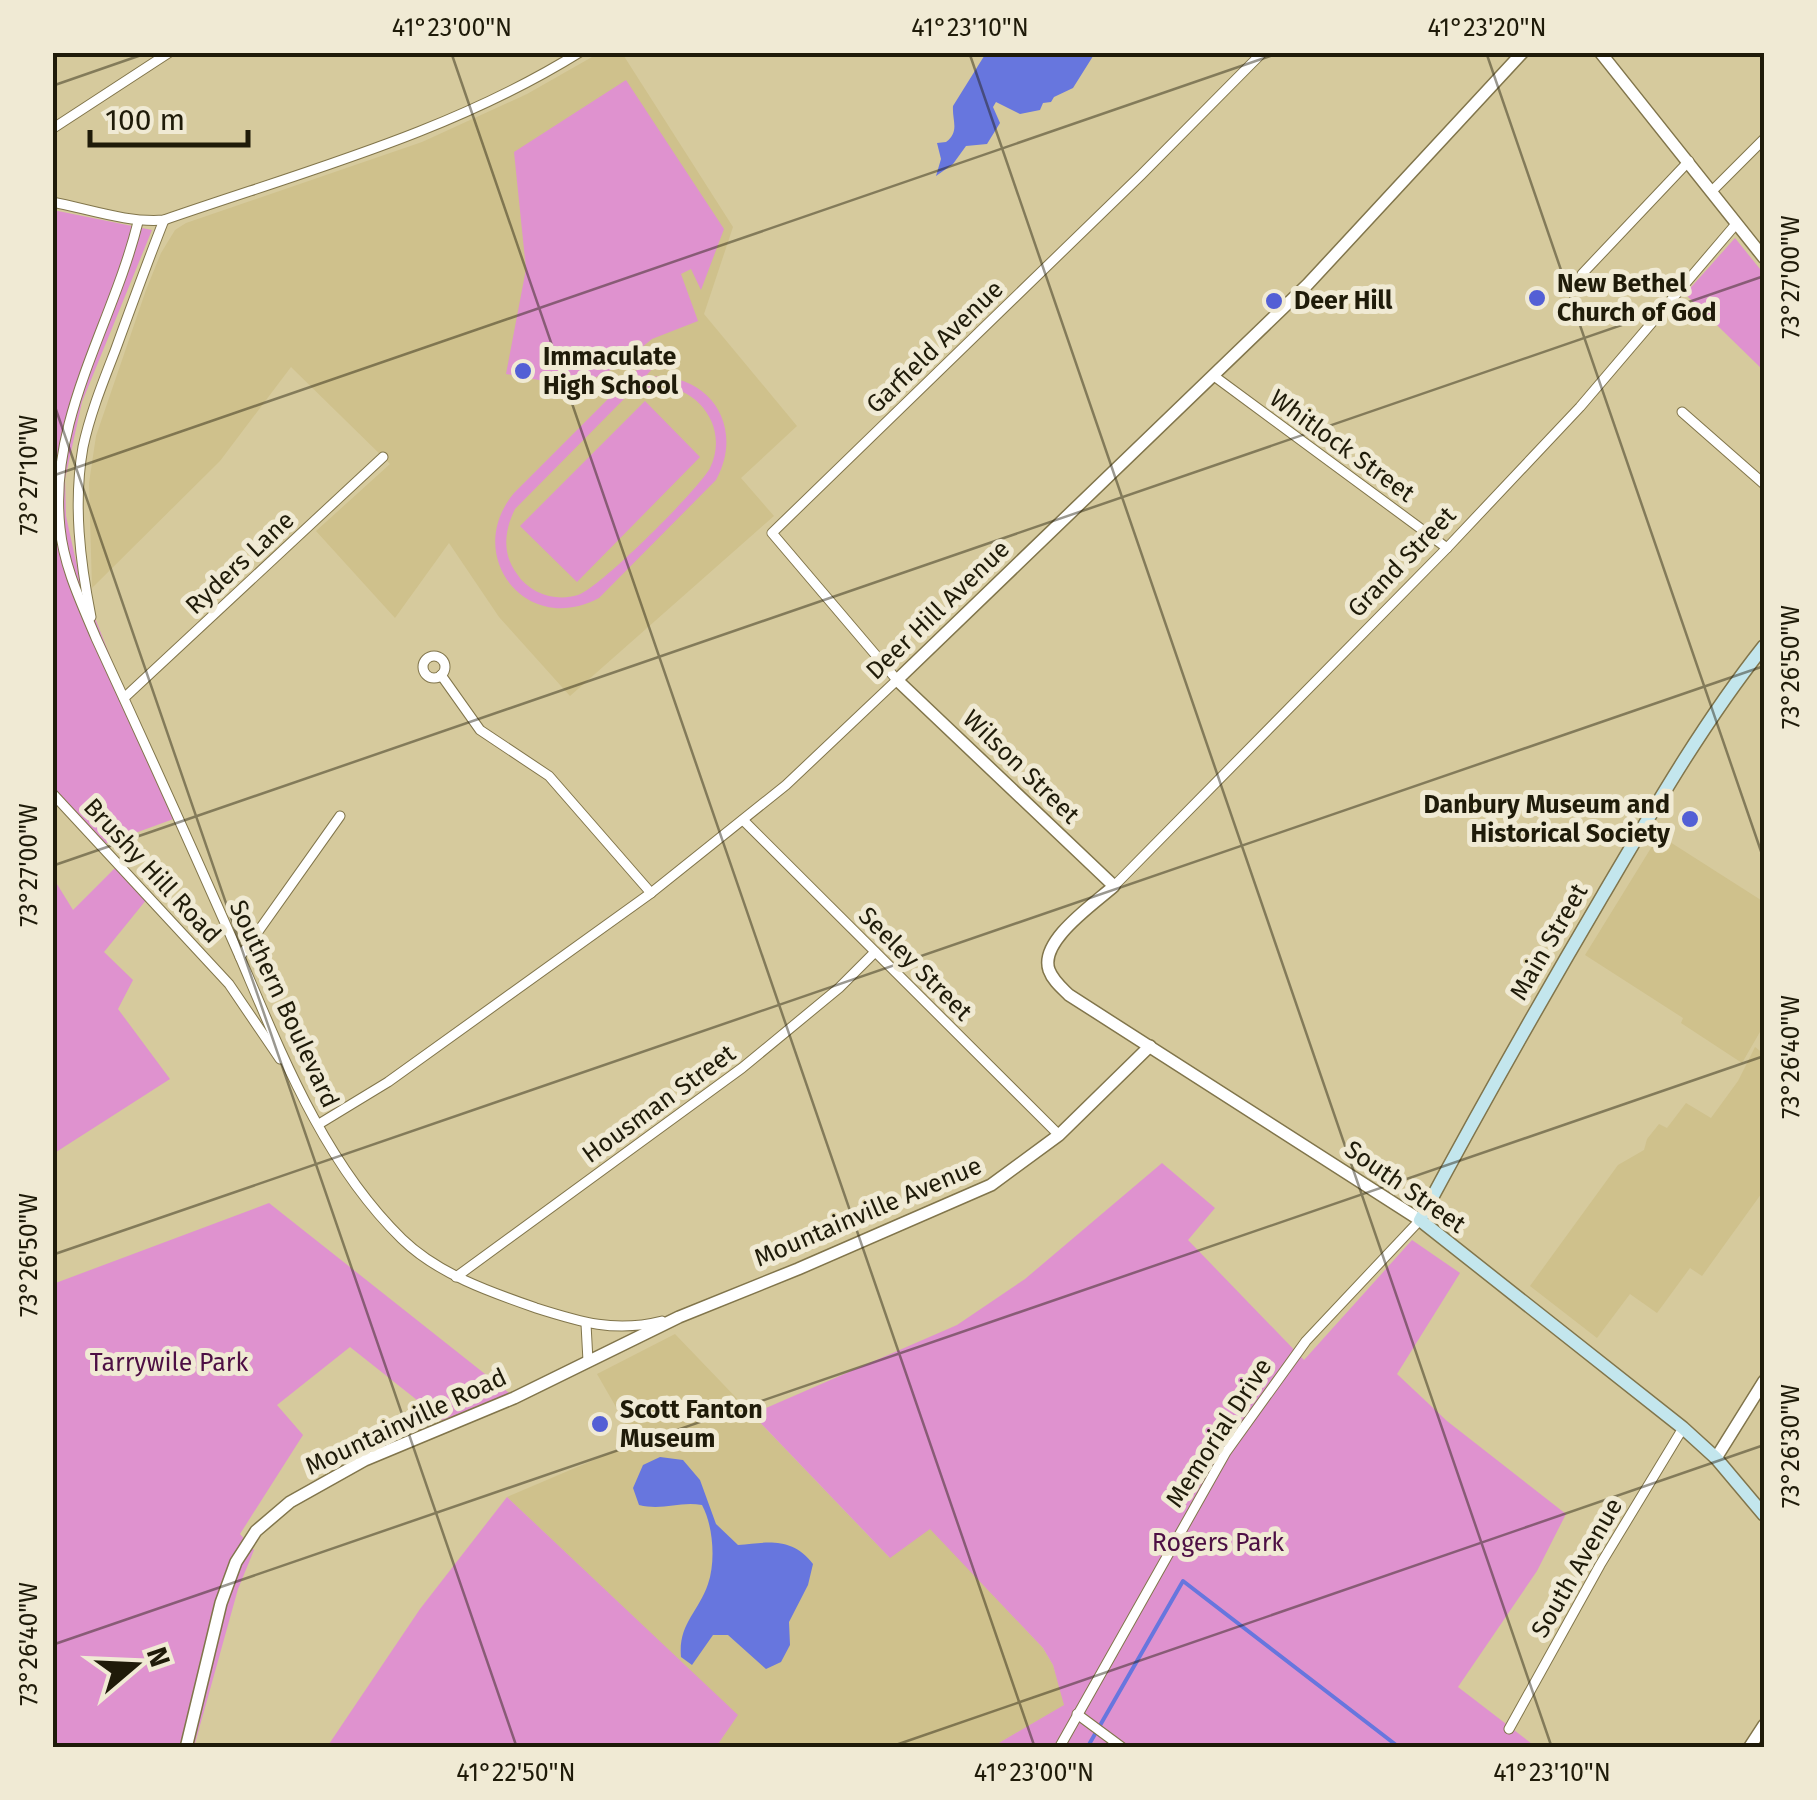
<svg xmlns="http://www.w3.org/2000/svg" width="1817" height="1800" font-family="'Fira Sans',sans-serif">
<rect width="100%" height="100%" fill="#d6ca9d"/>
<!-- built -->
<g fill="#cfc18c">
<polygon points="599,53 622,53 733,227 704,314 797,426 741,478 774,516 570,696 499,617 449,543 395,618 316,531 390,464 291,367 220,461 92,588 89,483 96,436 146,290 161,253 175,230 186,223 422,142 527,94"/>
<polygon points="1659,835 1764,902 1764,1025 1742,1063 1681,1023 1683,1018 1585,955"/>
<polygon points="1755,1047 1764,1054 1764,1190 1702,1276 1690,1268 1657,1313 1630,1294 1597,1338 1530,1286 1618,1165 1644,1150 1647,1139 1659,1124 1667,1128 1686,1103 1711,1118 1738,1081"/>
<polygon points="675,1334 889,1557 930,1528 1043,1648 1053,1665 1065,1705 992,1747 716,1747 737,1715 507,1497 636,1442 597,1374"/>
</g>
<!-- green -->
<g fill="#df92cf" fill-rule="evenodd">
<polygon points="626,80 724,229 701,290 691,269 681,274 698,321 652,339 619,366 584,383 560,384 506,374 526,269 514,152"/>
<polygon points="53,210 152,230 82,402 65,479 66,516 80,580 129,704 179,817 105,844 53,787"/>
<polygon points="1735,238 1764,274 1764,371 1685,294"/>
<path d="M645 362 652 369 645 377C708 370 746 425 716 480L599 598C527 637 462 556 514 493ZM659 385C700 389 729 428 710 468 700 488 599 589 578 595 556 602 530 594 517 574 502 554 504 531 515 509L628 395Z"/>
<polygon points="645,401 700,457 577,582 520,526"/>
<polygon points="121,862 151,894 104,952 133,980 118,1009 170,1079 53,1154 52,876 73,910"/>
<polygon points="1162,1163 1215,1208 1188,1240 1304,1360 1412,1240 1460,1273 1397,1374 1447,1421 1566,1514 1537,1571 1458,1687 1536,1747 992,1747 1064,1705 1053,1665 1043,1648 930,1529 890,1558 752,1414 957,1325 1025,1279"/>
<polygon points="269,1203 513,1396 446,1423 350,1347 277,1405 303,1435 240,1534 254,1550 238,1589 194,1747 53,1748 53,1284"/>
<polygon points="507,1497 738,1715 716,1747 327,1747 420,1609"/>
</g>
<!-- water -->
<g fill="#6776de">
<path d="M986 53H1095L1073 88 1054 97 1051 102 1043 103 1040 110 1020 114 996 102 993 107 1000 123 987 144 966 146 953 164 936 176 941 159 937 143 946 142C960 131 952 121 953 106Z"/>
<path d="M660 1457 683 1460 700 1480 716 1524 738 1545C769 1542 792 1537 813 1564L808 1585 789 1622 790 1645 781 1662 766 1669 728 1635H713L692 1665 681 1657C678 1624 698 1613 708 1584 716 1561 713 1525 702 1505 679 1501 663 1511 639 1505L633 1488 643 1465Z"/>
</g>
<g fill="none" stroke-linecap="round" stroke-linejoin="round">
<!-- stream -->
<polyline stroke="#6776de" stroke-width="4" points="1087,1748 1183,1581 1400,1748"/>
<defs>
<g id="minor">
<polyline points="52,129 170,52"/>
<polyline points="1712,191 1764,139"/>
<path d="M52 202C89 209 127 223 164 220 305 171 452 132 580 52"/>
<path d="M138 222C113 324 48 419 60 528 64 567 81 602 96 638 145 744 193 850 240 957 282 1055 324 1163 402 1239 438 1274 490 1292 536 1308 580 1322 615 1333 662 1321"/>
<polyline points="1582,274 1689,161"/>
<polyline points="1214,376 1447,548"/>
<polyline points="1682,412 1764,484"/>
<path d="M91 617C80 561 73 503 83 447 90 414 103 382 115 351 131 307 147 263 164 220"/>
<circle cx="434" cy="667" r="11"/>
<polyline points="441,675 480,730 549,776 651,893"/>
<polyline points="124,698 383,457"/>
<polyline points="52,793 229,984 280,1059"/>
<polyline points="743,820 1059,1135"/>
<polyline points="1114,886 1447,548 1580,407 1736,224"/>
<polyline points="240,957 340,816"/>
<polyline points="319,1124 388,1082 651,893 786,785 897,680 772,533 1141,175 1263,52"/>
<polyline points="456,1277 742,1068 839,988 875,952"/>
<polyline points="586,1324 588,1361"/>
<polyline points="1077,1714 1123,1748"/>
<polyline points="1509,1729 1600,1565 1683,1428"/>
<polyline points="1059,1748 1226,1452 1306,1341 1420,1220"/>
</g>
<g id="tertiary">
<polyline points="1600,52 1764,258"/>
<path d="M1420 1220 1069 995C1062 988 1053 981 1049 970 1039 941 1094 904 1114 886L897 680 1308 284 1523 52"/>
<polyline points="1716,1458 1764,1381"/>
<polyline points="186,1748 221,1603 236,1562 256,1531 290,1502 365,1460 514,1398 679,1317 798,1269 991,1185 1059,1135 1150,1046"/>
<polyline points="1749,1748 1764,1725"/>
</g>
<path id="secondary" d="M1764 646C1703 723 1653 810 1603 895 1540 1002 1479 1110 1420 1220L1683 1428 1716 1458 1764 1515"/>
</defs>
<!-- minor casing -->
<use href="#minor" stroke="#81754b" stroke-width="11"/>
<!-- tertiary casing -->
<use href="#tertiary" stroke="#81754b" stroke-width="14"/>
<!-- secondary casing -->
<use href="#secondary" stroke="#81754b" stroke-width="15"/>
<!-- minor -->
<use href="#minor" stroke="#fff" stroke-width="9"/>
<!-- tertiary -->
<use href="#tertiary" stroke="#fff" stroke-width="11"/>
<!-- secondary -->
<use href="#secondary" stroke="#c3e6ed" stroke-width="12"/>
</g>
<!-- ticks -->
<path fill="none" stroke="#1f1b09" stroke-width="2.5" stroke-opacity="0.45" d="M451 52 1035 1748M969 52 1552 1748M1486 52 1764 860M52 86 150 52M52 398 517 1748M52 476 1282 52M52 866 1764 276M52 1255 1764 666M52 1645 1764 1056M887 1748 1764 1445"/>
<!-- markers -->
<g fill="#535fd5" stroke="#f0ead4" stroke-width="4">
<circle cx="1537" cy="298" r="10"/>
<circle cx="1274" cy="301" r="10"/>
<circle cx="523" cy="371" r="10"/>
<circle cx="1690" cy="819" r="10"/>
<circle cx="600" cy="1424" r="10"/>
</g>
<g text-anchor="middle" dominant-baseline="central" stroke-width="10" stroke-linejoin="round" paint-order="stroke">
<!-- poi labels -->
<g font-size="25" font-weight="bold" fill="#1f1b09" stroke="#f0ead4" text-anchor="start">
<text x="1557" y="284">New Bethel<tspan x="1557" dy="29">Church of God</tspan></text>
<text x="1294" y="301">Deer Hill</text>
<text x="543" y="357">Immaculate<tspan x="543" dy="29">High School</tspan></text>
<text x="1670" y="805" text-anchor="end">Danbury Museum and<tspan x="1670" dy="29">Historical Society</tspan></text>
<text x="620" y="1410">Scott Fanton<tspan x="620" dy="29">Museum</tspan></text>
</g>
<!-- street labels -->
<g font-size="25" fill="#1f1b09" stroke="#f0ead4">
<text transform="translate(935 347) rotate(-44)">Garfield Avenue</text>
<text transform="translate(1342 446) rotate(36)">Whitlock Street</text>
<text transform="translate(1402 562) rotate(-46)">Grand Street</text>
<text transform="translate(240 563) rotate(-43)">Ryders Lane</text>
<text transform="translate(938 610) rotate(-44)">Deer Hill Avenue</text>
<text transform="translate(1021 767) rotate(44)">Wilson Street</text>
<text transform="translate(152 871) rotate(47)">Brushy Hill Road</text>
<text transform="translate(1549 942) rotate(-60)">Main Street</text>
<text transform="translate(915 964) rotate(45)">Seeley Street</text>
<text transform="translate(284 1004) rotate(65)">Southern Boulevard</text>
<text transform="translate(659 1104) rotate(-36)">Housman Street</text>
<text transform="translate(1405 1187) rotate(35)">South Street</text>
<text transform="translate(868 1212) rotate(-23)">Mountainville Avenue</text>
<text transform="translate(406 1422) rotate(-25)">Mountainville Road</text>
<text transform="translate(1219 1433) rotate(-57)">Memorial Drive</text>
<text transform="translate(1577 1568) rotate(-60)">South Avenue</text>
</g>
<!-- park labels -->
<g font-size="25" fill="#4d0f44" stroke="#f0ead4">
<text x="169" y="1363">Tarrywile Park</text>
<text x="1218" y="1543">Rogers Park</text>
</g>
</g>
<!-- border -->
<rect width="1817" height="1800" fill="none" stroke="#f0ead4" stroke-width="110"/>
<!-- north arrow -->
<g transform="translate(135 1665) rotate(71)" stroke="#f0ead4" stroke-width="8" paint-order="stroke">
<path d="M0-8L18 38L0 25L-18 38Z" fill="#1f1b09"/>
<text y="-15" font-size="28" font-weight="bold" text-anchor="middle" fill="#1f1b09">N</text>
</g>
<!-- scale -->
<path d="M90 130v15h158v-15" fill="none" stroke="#1f1b09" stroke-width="5"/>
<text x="105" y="130" font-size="30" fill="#1f1b09" stroke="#f0ead4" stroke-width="8" paint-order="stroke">100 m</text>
<rect x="55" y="55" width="1707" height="1690" fill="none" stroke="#1f1b09" stroke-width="4"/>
<g font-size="25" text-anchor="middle" fill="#1f1b09">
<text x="452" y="36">41°23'00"N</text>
<text x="970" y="36">41°23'10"N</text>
<text x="1487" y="36">41°23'20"N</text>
<text transform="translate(1790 277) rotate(-90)" y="9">73°27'00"W</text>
<text transform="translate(28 475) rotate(-90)" y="9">73°27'10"W</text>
<text transform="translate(1790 667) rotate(-90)" y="9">73°26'50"W</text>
<text transform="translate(28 865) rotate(-90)" y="9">73°27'00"W</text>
<text transform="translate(1790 1057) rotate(-90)" y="9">73°26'40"W</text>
<text transform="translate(28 1255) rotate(-90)" y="9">73°26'50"W</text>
<text transform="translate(1790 1446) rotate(-90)" y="9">73°26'30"W</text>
<text transform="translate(28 1644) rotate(-90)" y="9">73°26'40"W</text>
<text x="516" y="1781">41°22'50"N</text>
<text x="1034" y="1781">41°23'00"N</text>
<text x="1552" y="1781">41°23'10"N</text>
</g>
</svg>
